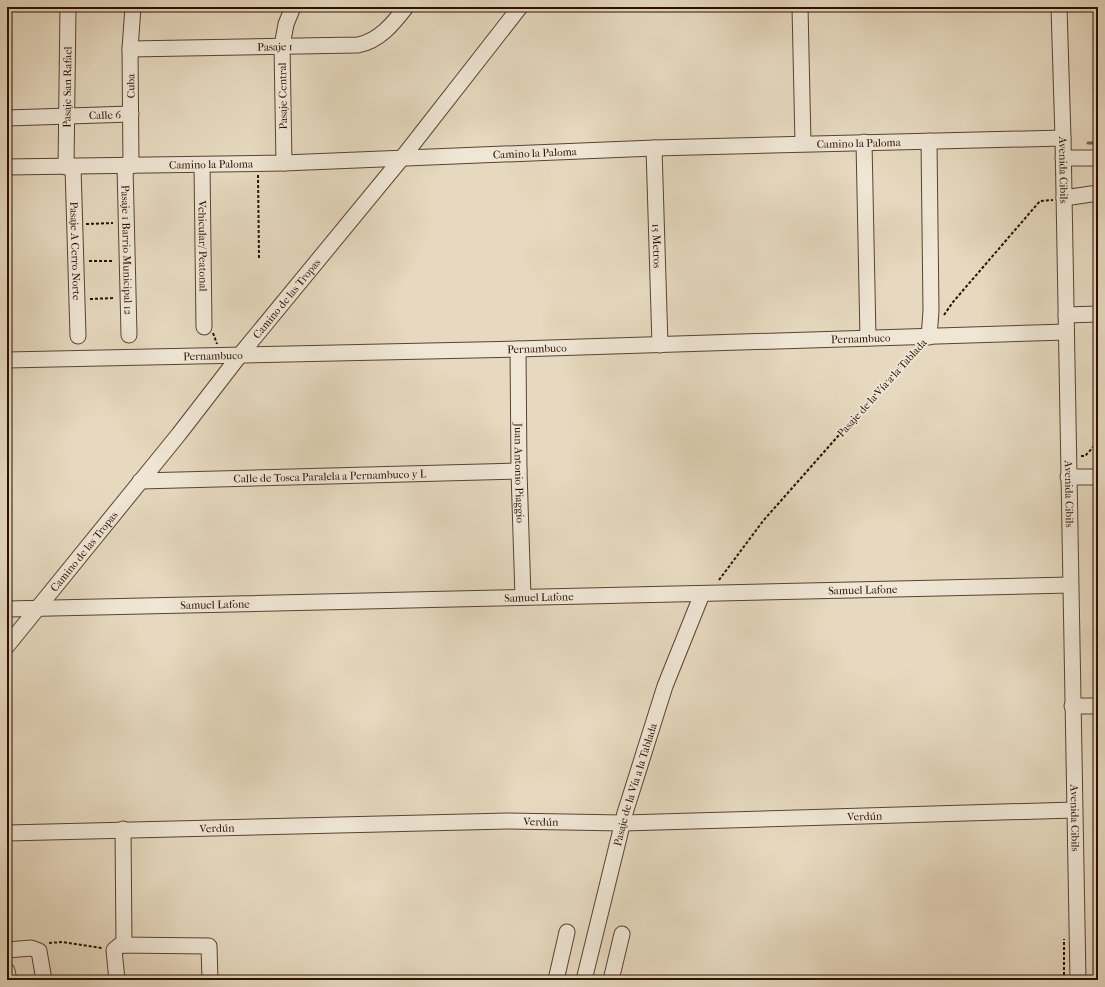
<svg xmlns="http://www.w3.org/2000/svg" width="1105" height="987" font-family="'IM FELL French Canon',serif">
<rect width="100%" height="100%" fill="#e6d9bf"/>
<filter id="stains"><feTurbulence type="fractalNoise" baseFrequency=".005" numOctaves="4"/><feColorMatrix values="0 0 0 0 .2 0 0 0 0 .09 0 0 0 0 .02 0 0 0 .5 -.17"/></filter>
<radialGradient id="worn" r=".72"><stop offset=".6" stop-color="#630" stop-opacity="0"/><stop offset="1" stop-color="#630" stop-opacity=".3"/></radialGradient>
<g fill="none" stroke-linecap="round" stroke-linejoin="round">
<!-- stream -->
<polyline stroke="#755f4d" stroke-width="3" points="1088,143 1098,143"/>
<defs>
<g id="minor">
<polyline points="800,7 803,143"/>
<path id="s1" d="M1059 7 1063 138 1078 980"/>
<path id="s2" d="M130 49 358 45C379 41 393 24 406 7"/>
<path id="s3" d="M7 118 131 114"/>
<polyline points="864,142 868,338"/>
<path id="s4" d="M654 148 660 345"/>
<polyline points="1063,158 1098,158"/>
<polyline points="284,163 282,46 286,24 293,7"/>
<path id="s5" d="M202 165 204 327"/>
<path id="s6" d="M125 166 129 335"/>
<polyline points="131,166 130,49 133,7"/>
<path id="s7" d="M7 167 284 163 654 148 1063 138"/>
<path id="s8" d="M66 167 68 7"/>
<path id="s9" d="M73 167 78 336"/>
<polyline points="1064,198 1098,193"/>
<polyline points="1066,315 1098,314"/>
<polyline points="929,337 931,311 929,141"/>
<path id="s10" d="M518 349 519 471 523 597"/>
<path id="s11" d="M7 360 518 349 1066 332"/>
<polyline points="1068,477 1098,477"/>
<path id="s12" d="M140 481 519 471"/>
<path id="s13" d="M7 609 1070 585"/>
<path id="s14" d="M7 646 179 434 240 355 402 158 520 7"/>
<polyline points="1072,706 1098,706"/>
<polyline points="123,829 124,945"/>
<path id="s15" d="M7 833 508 821 623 823 1074 810"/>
<polyline points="7,950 31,948 39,951 44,980"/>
<polyline points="7,971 9,980"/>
<polyline points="117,980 114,950 120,945 209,946 210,980"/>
<polyline points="556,980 567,932"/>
<path id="s16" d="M584 980 625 813 665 686 702 594"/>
<polyline points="611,980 622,934"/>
</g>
</defs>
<!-- minor casing -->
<use href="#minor" stroke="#5a4232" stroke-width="17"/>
<!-- path -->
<g stroke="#2b0f03" stroke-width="2" stroke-dasharray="3 2" stroke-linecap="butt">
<polyline points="258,175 259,258"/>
<polyline points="86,224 113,223"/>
<polyline points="89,261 114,261"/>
<polyline points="90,299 115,298"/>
<polyline points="944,315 953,302 1040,201 1053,200"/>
<polyline points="1097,326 1098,421"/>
<polyline points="213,333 217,344"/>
<polyline points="1081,456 1085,456 1098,442"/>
<polyline points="719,580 763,521 915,349"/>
<polyline points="49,943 62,942 102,948"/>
<polyline points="1064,980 1064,939"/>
</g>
<!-- minor -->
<use href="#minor" stroke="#efe6d5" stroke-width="15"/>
</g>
<g text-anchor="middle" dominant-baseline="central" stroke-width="3.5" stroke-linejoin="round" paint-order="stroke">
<!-- street labels -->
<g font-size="11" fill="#2b0f03" stroke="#efe6d5">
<text stroke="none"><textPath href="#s2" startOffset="145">Pasaje 1</textPath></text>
<text transform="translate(131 86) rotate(-91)">Cuba</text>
<text stroke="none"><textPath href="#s8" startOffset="80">Pasaje San Rafael</textPath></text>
<text transform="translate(283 96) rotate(-91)">Pasaje Central</text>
<text stroke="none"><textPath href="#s3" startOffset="98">Calle 6</textPath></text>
<text stroke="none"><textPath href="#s7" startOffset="852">Camino la Paloma</textPath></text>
<text stroke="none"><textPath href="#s7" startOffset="528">Camino la Paloma</textPath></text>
<text stroke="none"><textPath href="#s7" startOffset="204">Camino la Paloma</textPath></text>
<text stroke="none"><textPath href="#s1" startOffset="163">Avenida Cibils</textPath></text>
<text stroke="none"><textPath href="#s5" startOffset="81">Vehicular/ Peatonal</textPath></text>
<text stroke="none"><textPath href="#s4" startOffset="98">15 Metros</textPath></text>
<text stroke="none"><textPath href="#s6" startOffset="84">Pasaje 1 Barrio Municipal 12</textPath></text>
<text stroke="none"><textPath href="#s9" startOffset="84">Pasaje A Cerro Norte</textPath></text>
<text stroke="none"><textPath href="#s14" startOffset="446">Camino de las Tropas</textPath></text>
<text stroke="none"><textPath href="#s11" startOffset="854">Pernambuco</textPath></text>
<text stroke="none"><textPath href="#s11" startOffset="530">Pernambuco</textPath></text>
<text stroke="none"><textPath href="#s11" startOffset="206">Pernambuco</textPath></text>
<text transform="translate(882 388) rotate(-48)">Pasaje de la Vía a la Tablada</text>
<text stroke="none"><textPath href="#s10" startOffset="124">Juan Antonio Piaggio</textPath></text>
<text stroke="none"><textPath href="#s12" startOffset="190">Calle de Tosca Paralela a Pernambuco y L</textPath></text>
<text stroke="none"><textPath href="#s1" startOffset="487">Avenida Cibils</textPath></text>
<text stroke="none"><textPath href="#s14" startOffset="122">Camino de las Tropas</textPath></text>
<text stroke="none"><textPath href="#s13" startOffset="856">Samuel Lafone</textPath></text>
<text stroke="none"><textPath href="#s13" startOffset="532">Samuel Lafone</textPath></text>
<text stroke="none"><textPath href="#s13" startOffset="208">Samuel Lafone</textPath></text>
<text stroke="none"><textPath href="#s16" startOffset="202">Pasaje de la Vía a la Tablada</textPath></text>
<text stroke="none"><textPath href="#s15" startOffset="858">Verdún</textPath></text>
<text stroke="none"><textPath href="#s1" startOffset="811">Avenida Cibils</textPath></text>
<text stroke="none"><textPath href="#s15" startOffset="534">Verdún</textPath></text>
<text stroke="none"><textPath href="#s15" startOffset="210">Verdún</textPath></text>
</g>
</g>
<!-- margin -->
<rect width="1105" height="987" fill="none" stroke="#e6d9bf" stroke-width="24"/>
<rect x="8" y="8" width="1089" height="971" fill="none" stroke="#2b0f03" stroke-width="2"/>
<rect x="12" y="12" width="1081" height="963" fill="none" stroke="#2b0f03"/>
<rect width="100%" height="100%" filter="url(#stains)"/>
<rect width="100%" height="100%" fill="url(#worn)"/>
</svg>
